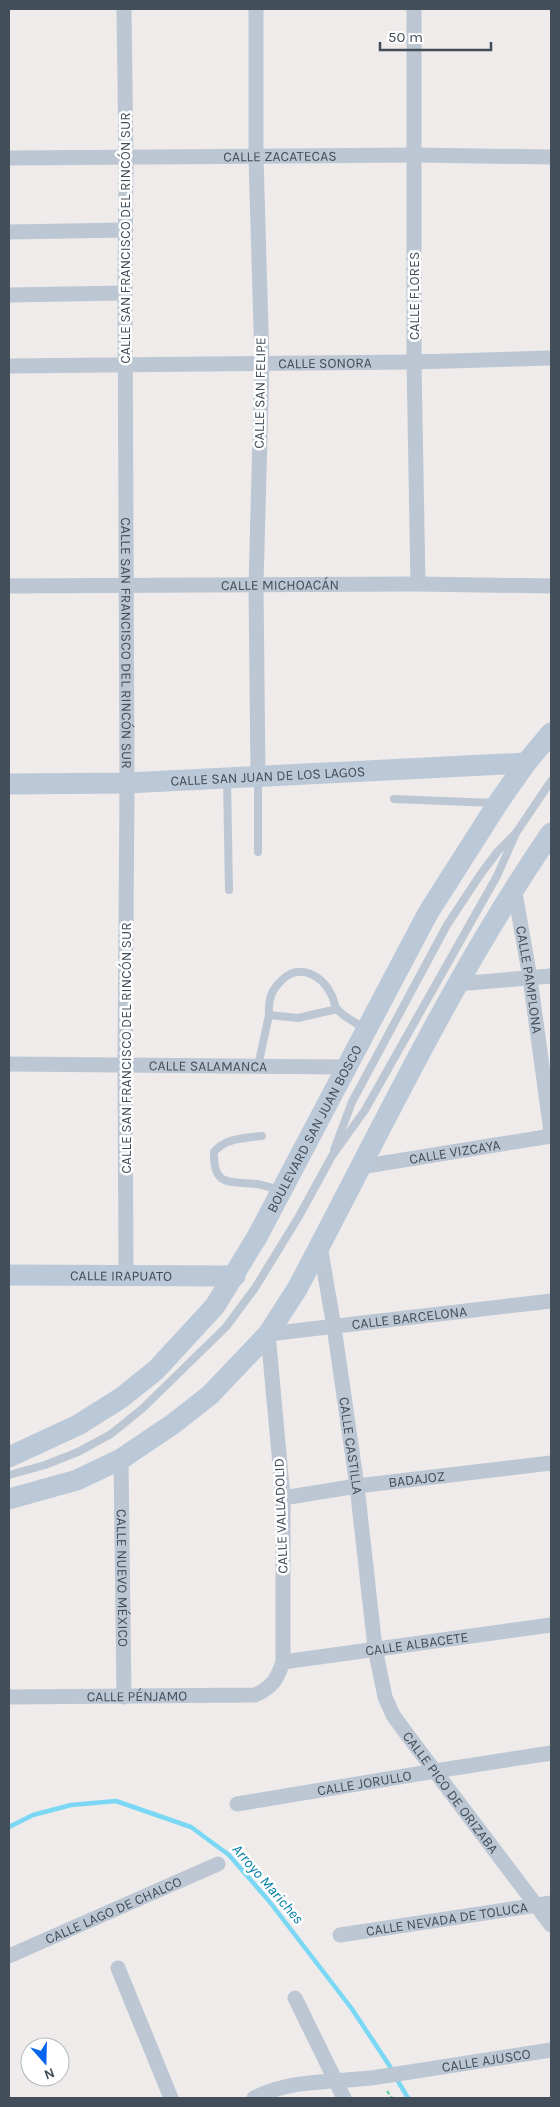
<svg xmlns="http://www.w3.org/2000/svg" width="560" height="2107" font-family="Karla,sans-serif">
<rect width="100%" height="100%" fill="#efebeb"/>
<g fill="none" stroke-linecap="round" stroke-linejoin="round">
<!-- stream -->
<g stroke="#7ad8f5" stroke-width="4.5">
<polyline points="9,1827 33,1815 71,1805 116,1801 191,1827 229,1855 269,1901 352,2009 393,2071"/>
<polyline points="396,2078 408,2098"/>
</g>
<!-- path -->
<polyline stroke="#67d4a2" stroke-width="2.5" stroke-dasharray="4 2.5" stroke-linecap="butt" points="387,2091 392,2098"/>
<!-- lane -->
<g stroke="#bcc7d3" stroke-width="8">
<polyline points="227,780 229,890"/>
<polyline points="394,799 494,803"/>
<polyline points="258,852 258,777"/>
<path d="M337 1009 298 1018 269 1015C268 1000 271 990 282 980 299 963 322 975 331 994 334 999 334 1005 337 1009 343 1017 357 1023 365 1029"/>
<polyline points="258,1066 269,1015"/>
<path d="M262 1136C246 1138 225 1138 214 1152 213 1187 229 1181 256 1184 264 1185 272 1188 279 1190"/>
<polyline points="334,1150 352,1102 447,925 480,875 498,851 516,833 551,781"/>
<polyline points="9,1475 45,1465 78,1452 111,1434 143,1408 226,1327 255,1288 298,1218 332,1156 365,1110 497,876 516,833"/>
</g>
<!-- street -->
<g stroke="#bcc7d3" stroke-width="15">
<path id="s1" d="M124 9 126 159 125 293 127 783 125 1064 126 1276"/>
<polyline points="256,9 256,157 262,363 256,585 258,776"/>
<polyline points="414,9 414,362 418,584"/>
<path id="s2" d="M9 158 414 155 551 157"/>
<polyline points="9,232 126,230"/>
<polyline points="9,295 125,293"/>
<path id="s3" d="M9 366 414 362 551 358"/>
<path id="s4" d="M9 586 418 584 551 586"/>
<path id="s5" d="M514 887 530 978 551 1132"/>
<polyline points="456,984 551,976"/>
<path id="s6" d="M9 1064 346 1067"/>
<path id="s7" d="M360 1167 551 1136"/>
<path id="s8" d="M320 1246 334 1327 357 1486 375 1648 385 1697 393 1715 406 1733 551 1925"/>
<path id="s9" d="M121 1459 124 1697"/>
<path id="s10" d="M283 1498 357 1486 551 1463"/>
<path id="s11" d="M283 1662 551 1625"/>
<path id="s12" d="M9 1697 255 1695C273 1687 277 1679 283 1662V1498L268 1334 551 1301"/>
<path id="s13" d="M237 1804 435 1771 551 1753"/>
<path id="s14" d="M340 1935 551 1903"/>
<path id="s15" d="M9 1956 218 1864"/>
<polyline points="118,1968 171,2098"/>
<polyline points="295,1998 344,2098"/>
<path id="s16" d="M254 2098C293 2078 336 2083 378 2077 436 2068 493 2059 551 2050"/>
</g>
<!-- secondary -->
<g stroke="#bbc8d7" stroke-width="21">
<path id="s17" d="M9 784 127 783 526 763"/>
<path id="s18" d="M9 1275 235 1276"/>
<path id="s19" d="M9 1457 78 1425 121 1398 156 1370 215 1306 257 1237 428 913 498 803 526 763 551 733"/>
<path d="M9 1499 77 1480 121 1459 173 1424 210 1395 268 1334 297 1289C379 1135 452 977 551 833"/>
</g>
</g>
<g text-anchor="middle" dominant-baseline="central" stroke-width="5" stroke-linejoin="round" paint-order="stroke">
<!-- street labels -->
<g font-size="14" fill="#424e5a" stroke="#fff">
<text stroke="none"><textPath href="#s2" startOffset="271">CALLE ZACATECAS</textPath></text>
<text transform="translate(125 238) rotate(-90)">CALLE SAN FRANCISCO DEL RINCÓN SUR</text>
<text transform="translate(414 296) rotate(-90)">CALLE FLORES</text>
<text stroke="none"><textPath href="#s3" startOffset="316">CALLE SONORA</textPath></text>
<text transform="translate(260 393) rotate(-89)">CALLE SAN FELIPE</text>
<text stroke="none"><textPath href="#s4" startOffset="271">CALLE MICHOACÁN</textPath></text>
<text stroke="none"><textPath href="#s1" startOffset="634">CALLE SAN FRANCISCO DEL RINCÓN SUR</textPath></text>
<text stroke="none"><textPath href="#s17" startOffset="259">CALLE SAN JUAN DE LOS LAGOS</textPath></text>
<text stroke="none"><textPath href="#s5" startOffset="94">CALLE PAMPLONA</textPath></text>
<text transform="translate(126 1048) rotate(-90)">CALLE SAN FRANCISCO DEL RINCÓN SUR</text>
<text stroke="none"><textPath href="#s6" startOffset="199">CALLE SALAMANCA</textPath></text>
<text stroke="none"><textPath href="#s19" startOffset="462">BOULEVARD SAN JUAN BOSCO</textPath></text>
<text stroke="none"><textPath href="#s7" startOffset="96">CALLE VIZCAYA</textPath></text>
<text stroke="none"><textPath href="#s18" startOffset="112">CALLE IRAPUATO</textPath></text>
<text stroke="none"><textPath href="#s12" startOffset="762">CALLE BARCELONA</textPath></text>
<text stroke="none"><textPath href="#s8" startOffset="202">CALLE CASTILLA</textPath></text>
<text stroke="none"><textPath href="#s10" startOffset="135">BADAJOZ</textPath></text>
<text transform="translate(281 1516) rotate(-92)">CALLE VALLADOLID</text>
<text stroke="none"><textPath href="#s9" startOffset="119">CALLE NUEVO MÉXICO</textPath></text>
<text stroke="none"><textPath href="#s11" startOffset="135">CALLE ALBACETE</textPath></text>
<text stroke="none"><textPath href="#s12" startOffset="128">CALLE PÉNJAMO</textPath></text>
<text stroke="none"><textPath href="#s13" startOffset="129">CALLE JORULLO</textPath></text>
<text stroke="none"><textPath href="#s8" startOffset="572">CALLE PICO DE ORIZABA</textPath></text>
<text stroke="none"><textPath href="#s15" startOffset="114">CALLE LAGO DE CHALCO</textPath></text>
<text stroke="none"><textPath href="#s14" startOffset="108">CALLE NEVADA DE TOLUCA</textPath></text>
<text stroke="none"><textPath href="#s16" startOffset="236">CALLE AJUSCO</textPath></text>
</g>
<!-- water labels -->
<g font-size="15" font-style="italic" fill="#017fa7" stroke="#fff">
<text transform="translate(268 1884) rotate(49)">Arroyo Mariches</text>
</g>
</g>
<!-- border -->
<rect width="560" height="2107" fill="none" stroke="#424e5a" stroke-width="20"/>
<!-- north arrow -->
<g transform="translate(45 2062) rotate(160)"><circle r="24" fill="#ffffff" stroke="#b3b8bd"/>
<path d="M0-4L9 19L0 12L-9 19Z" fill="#0564ee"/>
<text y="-8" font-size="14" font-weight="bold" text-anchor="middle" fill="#424e5a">N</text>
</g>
<!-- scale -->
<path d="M380 42v8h111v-8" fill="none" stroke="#424e5a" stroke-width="2.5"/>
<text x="388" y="42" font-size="15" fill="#424e5a" stroke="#ffffff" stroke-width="4" paint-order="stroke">50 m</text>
</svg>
